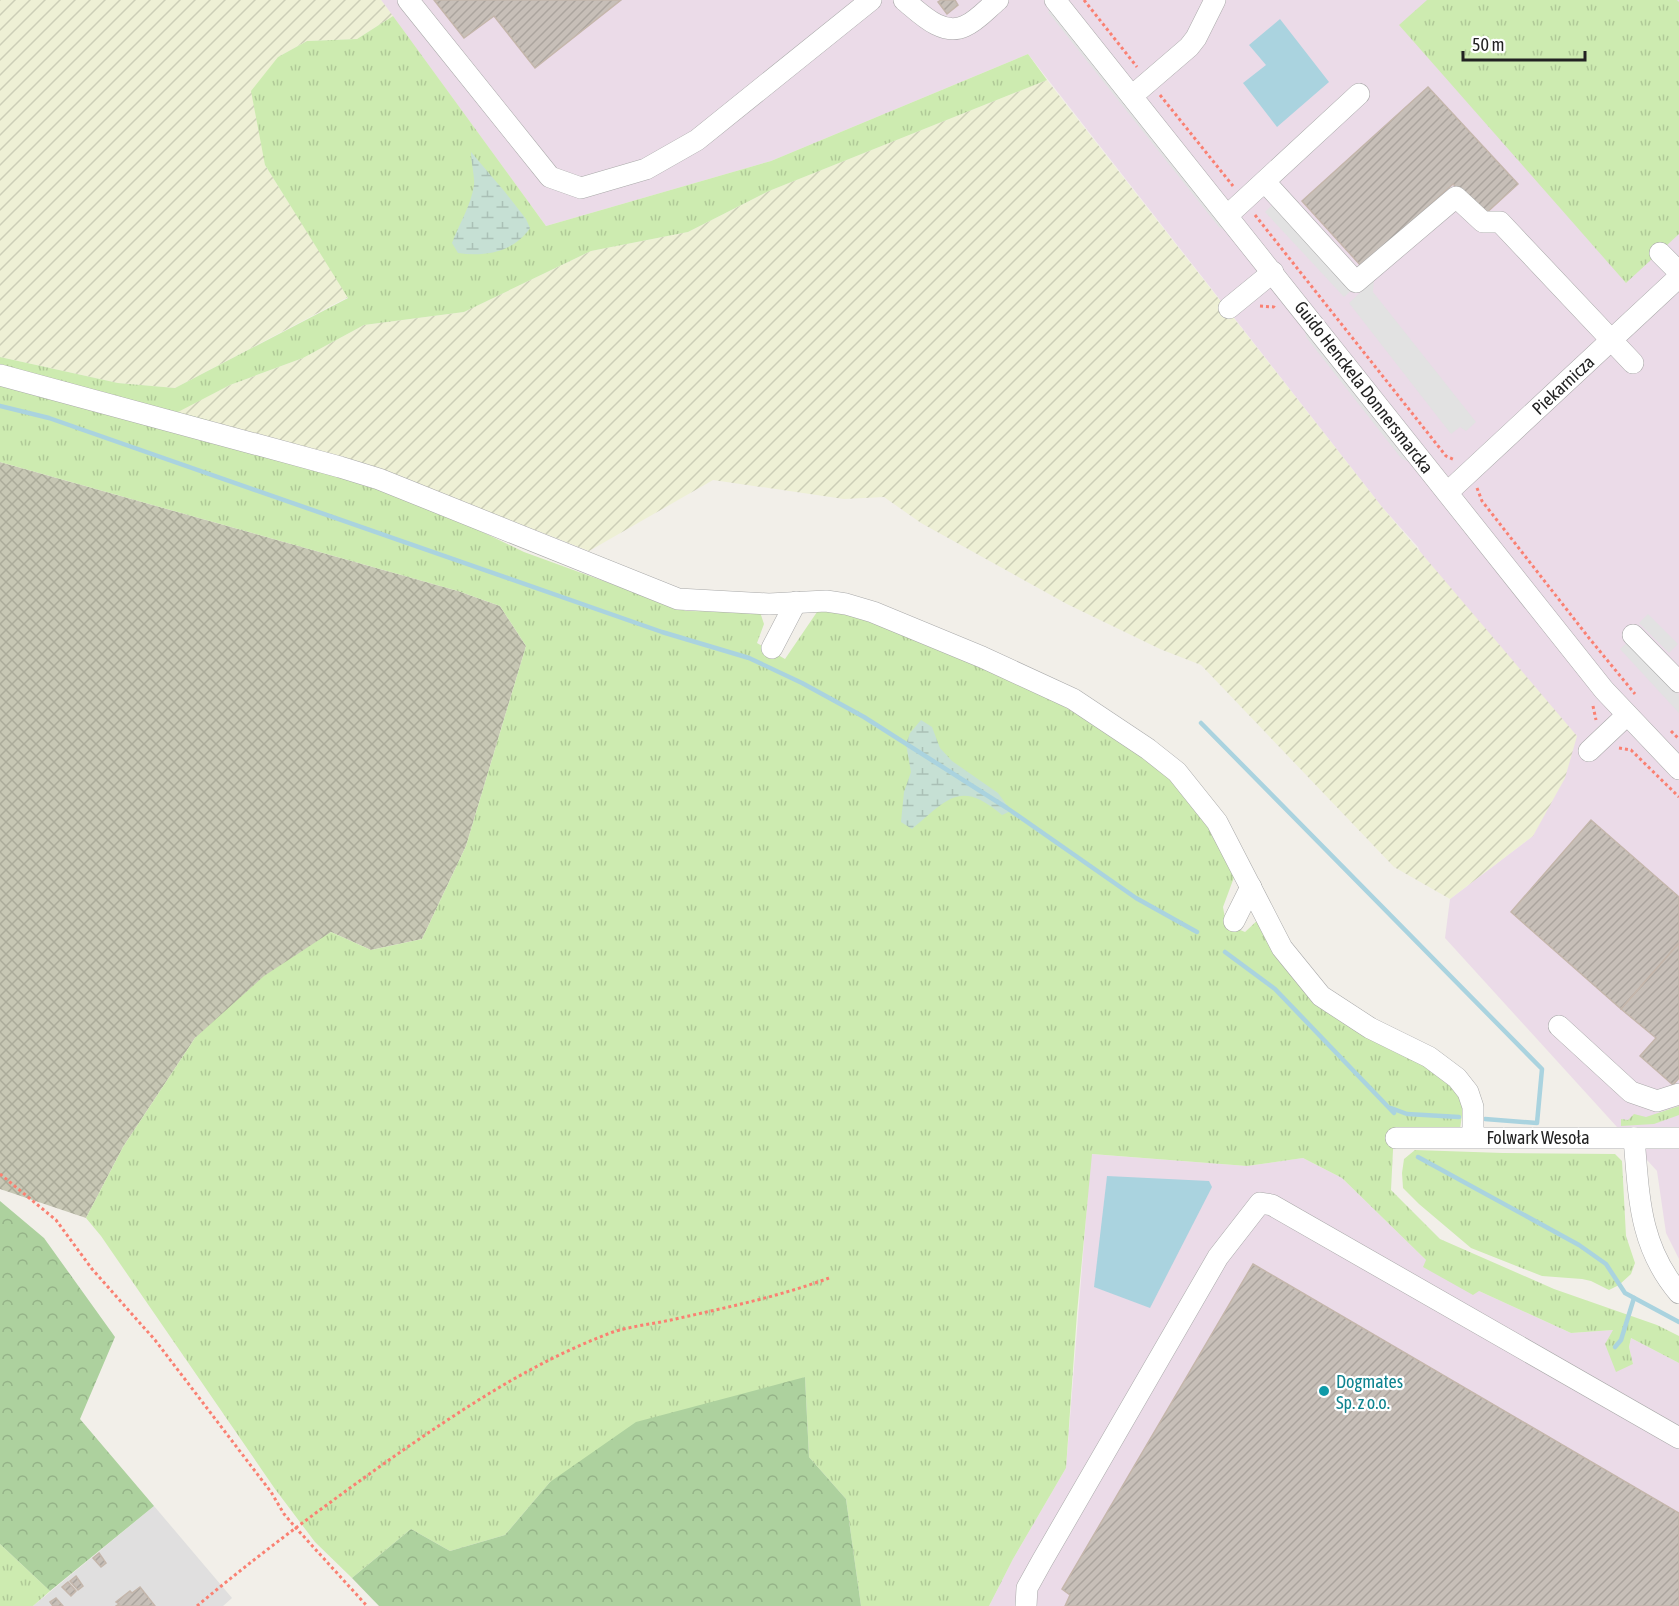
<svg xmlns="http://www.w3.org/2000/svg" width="1679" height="1606" font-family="'Asap Condensed',sans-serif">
<defs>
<pattern id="construction-cross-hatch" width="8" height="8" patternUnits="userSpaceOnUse" patternTransform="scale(1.5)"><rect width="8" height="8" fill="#c7c7b4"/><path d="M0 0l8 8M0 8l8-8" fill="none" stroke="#abab9a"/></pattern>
<pattern id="farmland-furrows" width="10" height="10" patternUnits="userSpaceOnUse" patternTransform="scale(1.5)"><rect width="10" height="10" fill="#eef0d5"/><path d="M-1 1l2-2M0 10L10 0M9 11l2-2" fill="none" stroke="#ccceb7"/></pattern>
<pattern id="grass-tufts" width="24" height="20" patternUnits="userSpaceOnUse" patternTransform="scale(1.5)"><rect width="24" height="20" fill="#cdebb0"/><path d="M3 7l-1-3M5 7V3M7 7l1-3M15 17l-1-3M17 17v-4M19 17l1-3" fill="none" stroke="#b0c997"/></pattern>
<pattern id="forest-crowns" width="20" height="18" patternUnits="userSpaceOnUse" patternTransform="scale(1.5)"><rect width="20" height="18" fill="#add19e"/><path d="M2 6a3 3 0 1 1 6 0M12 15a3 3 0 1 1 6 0" fill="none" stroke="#95b388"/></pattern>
<pattern id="wetland-marsh" width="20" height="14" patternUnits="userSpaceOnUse" patternTransform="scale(1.5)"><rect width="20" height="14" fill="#c6e0d4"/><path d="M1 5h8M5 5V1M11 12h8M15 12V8" fill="none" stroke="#aac0b6"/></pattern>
<pattern id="building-hatch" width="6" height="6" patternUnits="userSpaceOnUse" patternTransform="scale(1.5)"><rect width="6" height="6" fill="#c7bfb8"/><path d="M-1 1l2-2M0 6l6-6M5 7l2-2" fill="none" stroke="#aba49e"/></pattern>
</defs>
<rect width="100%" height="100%" fill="#f2efe9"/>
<!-- residential -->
<polygon fill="#e0dfdf" points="154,1506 232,1598 223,1606 33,1606"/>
<!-- industrial -->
<g fill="#ebdbe8">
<polygon points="381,0 1679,0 1679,1259 1666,1233 1657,1171 1445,938 1450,899 1533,836 1418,547 1382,507 1028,54 771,161 546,226"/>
<polygon points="1091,1154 1247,1166 1303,1158 1342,1178 1426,1260 1479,1291 1571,1333 1613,1330 1633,1364 1629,1347 1631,1338 1679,1363 1679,1606 989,1606 1013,1559 1066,1468"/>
</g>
<!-- construction -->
<polygon fill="url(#construction-cross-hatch)" points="0,462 458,591 500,606 526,646 466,846 422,939 371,950 331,932 195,1038 123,1147 86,1218 0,1189"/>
<!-- farmland -->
<g fill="url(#farmland-furrows)">
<polygon points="0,0 381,0 393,16 357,39 307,41 278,57 265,165 348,297 175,388 118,383 0,357"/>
<polygon points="1047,80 1382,507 1577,736 1565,778 1533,836 1450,899 1394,867 1201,665 1160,649 1067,604 921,523 884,497 844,499 713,480 589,551 369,465 177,412 230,385 303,358 364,325 464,312 591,251 688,232 769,191"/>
</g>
<!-- grass -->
<g fill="url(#grass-tufts)">
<polygon points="1427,0 1677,0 1679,2 1679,234 1626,283 1399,25"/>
<polygon points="393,16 546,226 771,161 1028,54 1047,80 769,191 688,232 591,251 464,312 364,325 303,358 230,385 178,412 208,420 449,516 524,552 686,611 760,612 764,624 757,643 785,659 817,612 845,611 1023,683 1127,743 1171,779 1205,817 1236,872 1223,907 1226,924 1245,932 1260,918 1298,983 1428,1064 1451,1082 1464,1102 1460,1129 1394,1130 1391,1190 1440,1239 1554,1289 1657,1325 1679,1336 1679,1363 1631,1338 1629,1347 1633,1364 1616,1372 1605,1344 1613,1330 1571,1333 1479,1291 1473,1295 1423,1267 1426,1260 1342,1178 1303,1158 1247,1166 1092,1154 1077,1313 1066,1468 1013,1559 989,1606 861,1606 846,1499 809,1457 805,1377 550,1482 505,1535 450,1551 411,1529 352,1578 315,1542 275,1489 101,1236 86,1218 123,1147 195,1038 264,976 331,932 371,950 422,939 466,846 526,646 500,606 458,591 0,462 0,357 118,383 175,388 348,298 265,165 251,91 278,57 307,41 357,39"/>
<polygon points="1679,1106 1679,1115 1654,1124 1621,1126 1621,1119 1628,1120 1634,1114 1646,1117"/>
<polygon points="1415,1150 1503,1153 1615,1154 1622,1161 1626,1236 1635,1263 1631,1274 1619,1285 1609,1290 1591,1281 1582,1279 1542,1276 1471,1248 1419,1204 1403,1188 1402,1173 1404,1159"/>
<polygon points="0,1544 50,1591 33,1606 0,1606"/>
</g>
<!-- forest -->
<g fill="url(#forest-crowns)">
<polygon points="0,1201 44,1238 115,1337 80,1419 154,1506 50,1591 0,1544"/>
<polygon points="805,1377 809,1457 846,1499 861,1606 379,1606 352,1578 411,1529 450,1551 505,1535 550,1482 636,1422"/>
</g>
<!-- wetland -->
<g fill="url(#wetland-marsh)">
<path d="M471 152 505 192 526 219 530 228C514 252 485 257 458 253L452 243C459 224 471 206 474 185 475 178 471 162 471 152Z"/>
<path d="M921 720 932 727 940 748 952 761 998 793 1011 811 1002 815C960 779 948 799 912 829L901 822 904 792 911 772 906 744 910 733Z"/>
</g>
<!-- parking -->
<g fill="#e2e2e2">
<polygon points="1052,9 1229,232 1219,227 1048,12"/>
<polygon points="1273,204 1354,288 1344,297 1265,212"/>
<polygon points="1374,280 1373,292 1476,422 1466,431 1460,427 1451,434 1349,303"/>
<polygon points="1305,328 1415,465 1401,458 1306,337"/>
<polygon points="1648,614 1678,644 1669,653 1639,623"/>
<polygon points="1629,641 1679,695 1679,713 1620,649"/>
</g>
<!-- water -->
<g fill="#aad3df">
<polygon points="1280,19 1329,82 1277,127 1243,83 1266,65 1249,45"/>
<polygon points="1107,1176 1209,1181 1212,1187 1150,1308 1094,1287"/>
</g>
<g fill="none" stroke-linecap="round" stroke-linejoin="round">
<!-- stream -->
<g stroke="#aad3df" stroke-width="4.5">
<polyline points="0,406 49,418 662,632 749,658 802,683 864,717 1007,808 1136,898 1197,932"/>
<polyline points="1201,723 1542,1069 1537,1123 1485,1119"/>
<polyline points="1225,952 1275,989 1394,1113"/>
<polyline points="1391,1108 1407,1114 1459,1117"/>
<polyline points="1418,1157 1579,1245 1606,1264 1625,1293 1679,1322"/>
<polyline points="1615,1347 1621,1340 1634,1298"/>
</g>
</g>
<!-- building -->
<g fill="url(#building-hatch)" stroke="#c4b6ab" stroke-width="1.5">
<polygon points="434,0 621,0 535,68 494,16 464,38"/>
<polygon points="941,0 955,0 958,5 947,14 938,2"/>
<polygon points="1428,87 1518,184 1483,216 1453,184 1362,267 1302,201"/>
<polygon points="1591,820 1679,897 1679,943 1621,1009 1511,912"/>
<polygon points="1679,943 1679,1078 1673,1085 1640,1056 1656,1038 1621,1009"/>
<polygon points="1253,1264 1679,1513 1679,1606 1065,1606 1070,1595 1062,1589"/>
<polygon points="99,1553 106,1563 101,1567 93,1558"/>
<polygon points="76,1576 83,1586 78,1590 70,1581"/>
<polygon points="68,1582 76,1591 71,1596 62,1587"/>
<polygon points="140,1587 155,1606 116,1606 119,1604 116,1602 130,1591 132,1593"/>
<polygon points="56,1598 63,1606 53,1606 50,1602"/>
</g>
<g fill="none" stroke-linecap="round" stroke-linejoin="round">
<defs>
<g id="minor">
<polyline points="408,0 550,177 581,188 646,169 697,140 871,0"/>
<path d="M904 0C920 13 942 37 965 26 977 21 988 8 998 0"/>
<polyline points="1055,0 1604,690 1679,769"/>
<polyline points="1132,96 1189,47 1196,38 1215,0"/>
<polyline points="1265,182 1356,282 1456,197 1483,222 1500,222 1633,363"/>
<polyline points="1228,215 1359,94"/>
<polyline points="1660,253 1679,272"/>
<polyline points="1229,308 1273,272"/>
<polyline points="0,375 340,467 379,479 678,599 769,604 826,601 846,604 873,612 982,657 1073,699 1148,749 1177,772 1217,822 1282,948 1321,996 1370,1028 1429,1057 1457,1078 1468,1092 1473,1107 1473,1137"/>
<polyline points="1448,492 1679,277"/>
<polyline points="1633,635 1679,682"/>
<polyline points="772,648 796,602"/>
<polyline points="1589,751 1627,715"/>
<polyline points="1234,921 1251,887"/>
<polyline points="1559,1026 1631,1092 1657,1101 1679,1094"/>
<polyline points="1396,1138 1679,1138"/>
<path d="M1634 1138C1639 1196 1639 1246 1679 1293"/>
<polyline points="1026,1606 1027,1588 1042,1561 1218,1257 1260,1203 1272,1205 1679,1438"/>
</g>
</defs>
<!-- minor casing -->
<use href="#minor" stroke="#a9a9a9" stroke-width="22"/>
<!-- path -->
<g stroke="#fa8072" stroke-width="3" stroke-dasharray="3 3" stroke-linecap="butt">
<polyline points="1084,0 1137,67"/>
<polyline points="1160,95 1233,186"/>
<polyline points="1255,215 1446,456 1455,460"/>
<polyline points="1260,306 1274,307 1276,309"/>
<polyline points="1477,488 1482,501 1589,638 1635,694"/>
<polyline points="1593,706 1596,720"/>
<polyline points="1671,731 1679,739"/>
<polyline points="1619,748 1631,750 1679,797"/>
<polyline points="0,1174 56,1220 92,1269 155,1340 271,1492 284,1514 296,1528 367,1606"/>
<path d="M197 1606C259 1554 323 1507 389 1460 459 1411 532 1362 613 1332 632 1326 652 1324 671 1320 724 1308 778 1297 829 1278"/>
</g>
<!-- minor -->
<use href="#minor" stroke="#fff" stroke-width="21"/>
</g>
<!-- markers -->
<circle fill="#0f9aa8" stroke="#fff" stroke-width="2" cx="1324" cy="1391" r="6"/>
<g text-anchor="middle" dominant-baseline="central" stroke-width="4.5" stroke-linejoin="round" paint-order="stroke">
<!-- street labels -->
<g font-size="18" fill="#222" stroke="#fff">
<text transform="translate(1563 385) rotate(-43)">Piekarnicza</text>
<text transform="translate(1364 387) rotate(52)">Guido Henckela Donnersmarcka</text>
<text x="1538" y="1137">Folwark Wesoła</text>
</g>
<!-- culture labels -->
<g font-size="18" fill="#0d838f" stroke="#fff" text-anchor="start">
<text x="1336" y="1381">Dogmates<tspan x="1336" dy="21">Sp. z o.o.</tspan></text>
</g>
</g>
<!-- scale -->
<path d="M1463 51v9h122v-9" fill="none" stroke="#222222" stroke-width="3"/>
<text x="1472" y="51" font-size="18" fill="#222222" stroke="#ffffff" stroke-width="4.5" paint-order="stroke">50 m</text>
</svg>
